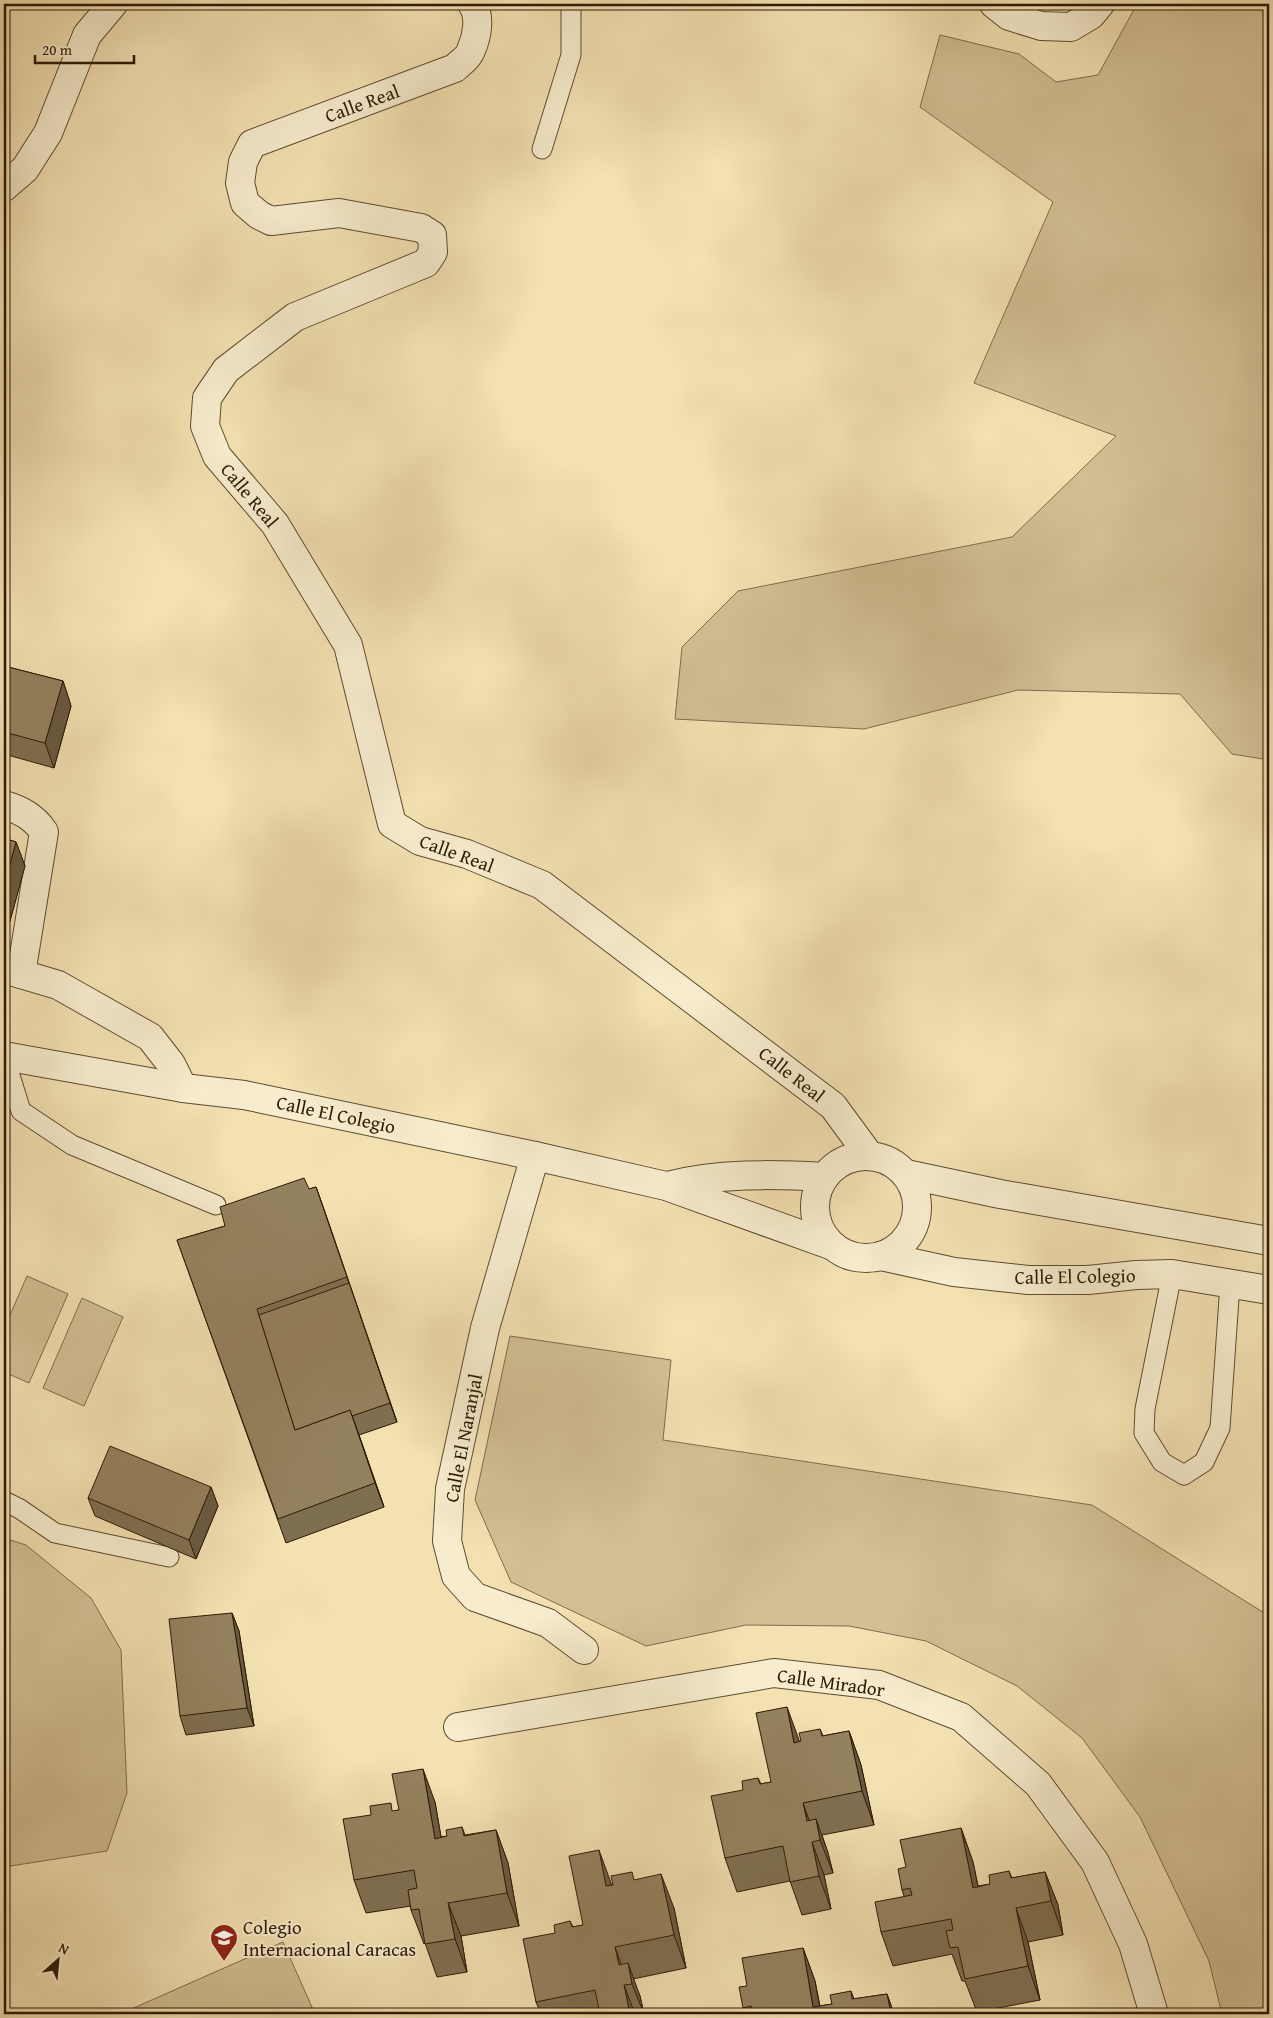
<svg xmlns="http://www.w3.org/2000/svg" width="1273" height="2018" font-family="'Gentium Book Plus',serif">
<rect width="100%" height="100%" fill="#f3e1b2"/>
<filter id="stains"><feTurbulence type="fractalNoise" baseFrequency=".004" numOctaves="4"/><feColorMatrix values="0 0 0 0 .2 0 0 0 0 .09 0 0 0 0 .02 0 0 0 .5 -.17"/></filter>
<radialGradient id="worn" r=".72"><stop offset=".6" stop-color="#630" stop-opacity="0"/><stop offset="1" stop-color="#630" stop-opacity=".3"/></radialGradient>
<!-- green -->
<g fill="#d2bf94" stroke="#806c4c">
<polygon points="1137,4 1269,4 1269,760 1232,754 1180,694 1018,690 864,729 675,719 682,647 738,591 1012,537 1116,436 974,383 1053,202 920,107 940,35 1019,54 1056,82 1098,75"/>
<polygon points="27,1276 68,1294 29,1383 4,1372 4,1329"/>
<polygon points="82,1298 123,1317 84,1406 43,1388"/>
<polygon points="510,1336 671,1360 663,1440 1092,1505 1269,1616 1269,2014 1222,2014 1209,1961 1140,1817 1082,1738 1017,1686 926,1641 849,1626 746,1625 646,1646 511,1582 475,1500"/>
<polygon points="4,1538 26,1545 91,1598 121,1650 127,1793 107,1851 4,1867"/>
<polygon points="283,1942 315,2014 120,2014"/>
</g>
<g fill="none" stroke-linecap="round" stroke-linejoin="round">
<defs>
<g id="service">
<polyline points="542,149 571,55 571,4"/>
<polyline points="4,1056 21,1111 72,1145 216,1205"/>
<polyline points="1172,1274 1145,1409 1144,1433 1162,1462 1184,1475 1204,1462 1220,1428 1230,1284"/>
<polyline points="4,1501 20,1509 55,1533 169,1557"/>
</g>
<g id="minor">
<path d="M472 4C481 16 477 37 471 50 469 57 460 63 455 68L252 144 243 162 240 183 245 203 259 215 271 221 339 213 421 228 432 235 433 252 426 263 295 317 226 370 207 398 205 426 217 456 275 524 348 645 392 824 420 841 467 854 542 885 833 1106 869 1155"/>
<polyline points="994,4 1009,16 1041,26 1071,27 1091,15 1100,4"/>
<polyline points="4,187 25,169 48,133 87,35 113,4"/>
<path d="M4 805C21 810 34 817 44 832L21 974"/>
<polyline points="4,969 58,985 150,1037 171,1064 183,1088"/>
<polyline points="4,1056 183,1088 244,1095 535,1156 666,1186 833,1246"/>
<circle cx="866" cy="1207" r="51"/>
<polyline points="535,1156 485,1328 450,1489 447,1541 456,1576 475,1597 548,1623 584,1650"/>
<polyline points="906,1174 1000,1194 1269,1241"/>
<path d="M667 1186C717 1173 773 1174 824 1177"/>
<polyline points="881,1256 954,1272 1028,1280 1088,1280 1136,1275 1172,1274 1269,1290"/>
<polyline points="458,1727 774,1673 879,1685 961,1717 1038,1784 1095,1862 1133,1944 1154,2014"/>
</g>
</defs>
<!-- service casing -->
<use href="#service" stroke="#5f4b30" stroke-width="21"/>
<!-- minor casing -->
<use href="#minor" stroke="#5f4b30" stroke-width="30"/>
<!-- service -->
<use href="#service" stroke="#f7eccd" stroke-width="19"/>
<!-- minor -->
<use href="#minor" stroke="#f7eccd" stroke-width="28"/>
</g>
<!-- wall -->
<g fill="#7f6f51" stroke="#2e1904">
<polygon points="4,666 63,681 71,706 54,768 4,754"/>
<polygon points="4,838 16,842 25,866 8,928 4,927"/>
<polygon points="316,1187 397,1422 359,1435 384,1507 286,1543 177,1240 225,1226 309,1189"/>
<polygon points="211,1487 218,1506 196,1559 95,1516 88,1498"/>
<polygon points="232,1613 239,1631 254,1726 186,1735 180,1716"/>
<polygon points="820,1729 823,1736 849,1731 861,1765 874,1825 822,1835 828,1853 833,1873 824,1875 831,1909 802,1915 790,1881 737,1892 725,1858 743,1790 758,1778 761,1784 771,1782 799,1742 801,1741"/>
<polygon points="435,1802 441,1837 447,1836 462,1827 465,1835 496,1830 508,1863 519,1926 461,1936 467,1972 437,1977 425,1943 424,1944 411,1910 411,1906 366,1913 354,1880 394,1811"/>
<polygon points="961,1828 973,1862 978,1886 990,1884 1009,1871 1012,1878 1045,1872 1058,1905 1063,1935 1028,1942 1040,2000 977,2012 965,1981 962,1981 952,1954 893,1966 881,1932 904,1896 902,1890"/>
<polygon points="635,1880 674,1908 686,1968 633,1979 640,1996 644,2014 541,2014 536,2002 555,1933 570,1921 573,1927 583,1925 611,1885"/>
<polygon points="803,1948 815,1981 820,2006 832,2004 851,1991 854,1999 887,1994 894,2014 745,2014 743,2008"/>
</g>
<!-- shaded-wall -->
<g fill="#685a42" stroke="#2e1904">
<polygon points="63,681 71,706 54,768 45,743"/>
<polygon points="16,842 25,866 8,928 4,917 4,886"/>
<polygon points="316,1187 325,1212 397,1422 390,1403"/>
<polygon points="350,1410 359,1435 384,1507 375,1483"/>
<polygon points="211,1487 218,1506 196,1559 189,1540"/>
<polygon points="232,1613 239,1631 254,1726 247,1708"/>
<polygon points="787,1707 799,1740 806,1776 794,1743"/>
<polygon points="849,1731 861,1765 874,1825 862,1791"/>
<polygon points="423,1769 435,1802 447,1872 435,1839"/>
<polygon points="803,1803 815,1837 807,1821"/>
<polygon points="816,1819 828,1853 833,1873 820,1840"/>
<polygon points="961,1828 973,1862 985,1921 973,1888"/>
<polygon points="496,1830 508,1863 519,1926 507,1893"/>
<polygon points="812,1842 824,1875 831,1909 819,1876"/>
<polygon points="599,1850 611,1883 619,1920 606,1886"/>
<polygon points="1045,1872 1058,1905 1063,1935 1051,1901"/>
<polygon points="661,1874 674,1908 686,1968 674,1935"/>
<polygon points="448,1903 461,1936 467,1972 455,1939"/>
<polygon points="1016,1908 1028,1942 1040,2000 1028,1966"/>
<polygon points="615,1947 627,1980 619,1965"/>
<polygon points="803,1948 815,1981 821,2014 813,2007"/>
<polygon points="628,1963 640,1996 644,2014 632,1984"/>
<polygon points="624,1985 635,2014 630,2014"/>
<polygon points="887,1994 894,2014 891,2014"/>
</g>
<!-- building -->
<g fill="#94815e" stroke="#2e1904">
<polygon points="4,666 63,681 45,743 4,732"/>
<polygon points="4,838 16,842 4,886"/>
<polygon points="304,1178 309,1189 316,1187 347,1277 257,1309 295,1430 350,1410 375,1483 278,1519 177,1240 225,1226 220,1207"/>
<polygon points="349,1283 390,1403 352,1416 350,1410 295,1430 259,1315"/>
<polygon points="110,1446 211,1487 189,1540 88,1498"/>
<polygon points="232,1613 247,1708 180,1716 169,1619"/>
<polygon points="787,1707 794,1743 801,1741 799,1733 820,1729 822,1736 849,1731 862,1791 803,1803 807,1821 816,1819 820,1840 812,1842 819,1876 790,1882 783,1846 725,1858 711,1796 743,1790 742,1781 758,1778 760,1784 771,1782 756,1713"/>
<polygon points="423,1769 435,1839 447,1836 446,1830 462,1827 464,1836 496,1830 507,1893 448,1903 455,1939 425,1944 419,1909 411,1910 408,1890 417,1888 414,1870 354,1880 343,1819 371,1815 370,1806 391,1803 392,1811 399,1810 392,1774"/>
<polygon points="961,1828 973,1888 990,1884 989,1875 1009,1871 1011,1878 1045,1872 1051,1901 1016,1908 1028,1966 965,1979 958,1947 950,1948 946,1931 953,1930 951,1919 881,1932 875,1902 912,1895 910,1888 902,1890 898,1869 906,1867 900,1840"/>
<polygon points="599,1850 606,1886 613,1885 611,1876 632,1872 634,1880 661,1874 674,1935 615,1947 619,1965 628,1963 632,1984 624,1985 630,2014 600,2014 595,1990 536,2002 523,1939 555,1933 554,1925 570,1921 572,1927 583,1925 569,1856"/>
<polygon points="803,1948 813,2007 832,2004 830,1995 851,1991 852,1999 887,1994 891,2014 747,2014 753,2013 751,2006 743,2008 739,1987 747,1986 742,1958"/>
</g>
<!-- icons -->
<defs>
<symbol id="school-pin" viewBox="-11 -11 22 30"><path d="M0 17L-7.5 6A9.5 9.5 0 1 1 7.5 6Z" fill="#8f2418" stroke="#f7eccd"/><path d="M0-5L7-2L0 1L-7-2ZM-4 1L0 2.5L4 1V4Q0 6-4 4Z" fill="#fff"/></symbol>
</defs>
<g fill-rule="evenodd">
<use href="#school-pin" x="208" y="1922" width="32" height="43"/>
</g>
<g text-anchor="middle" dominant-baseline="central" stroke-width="4" stroke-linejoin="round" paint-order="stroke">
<!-- street labels -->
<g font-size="19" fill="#2e1904" stroke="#f7eccd">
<text transform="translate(362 103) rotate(-20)">Calle Real</text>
<text transform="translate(250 495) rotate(50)">Calle Real</text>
<text transform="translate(457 853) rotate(20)">Calle Real</text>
<text transform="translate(792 1074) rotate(38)">Calle Real</text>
<text transform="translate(336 1114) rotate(12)">Calle El Colegio</text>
<text transform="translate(1075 1276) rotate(-1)">Calle El Colegio</text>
<text transform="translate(463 1438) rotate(-79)">Calle El Naranjal</text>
<text transform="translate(831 1682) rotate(8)">Calle Mirador</text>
</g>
<!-- poi labels -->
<g font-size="19" fill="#2e1904" stroke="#f7eccd" text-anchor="start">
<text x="243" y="1927">Colegio<tspan x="243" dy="22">Internacional Caracas</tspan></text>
</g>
</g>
<!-- margin -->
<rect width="1273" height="2018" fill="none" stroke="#f3e1b2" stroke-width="20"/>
<rect x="5" y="5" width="1263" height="2008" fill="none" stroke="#2e1904" stroke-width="2.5"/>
<rect x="10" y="10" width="1253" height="1998" fill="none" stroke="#2e1904"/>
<!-- north arrow -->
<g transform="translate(58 1960) rotate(27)" stroke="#f7eccd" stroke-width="4" paint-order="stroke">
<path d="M0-4L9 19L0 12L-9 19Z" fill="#2e1904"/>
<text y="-8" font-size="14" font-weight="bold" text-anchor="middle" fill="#2e1904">N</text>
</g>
<!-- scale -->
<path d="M35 55v8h99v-8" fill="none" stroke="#2e1904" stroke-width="2.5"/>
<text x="42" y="55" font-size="15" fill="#2e1904" stroke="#f7eccd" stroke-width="4" paint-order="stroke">20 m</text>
<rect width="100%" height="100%" filter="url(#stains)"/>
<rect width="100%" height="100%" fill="url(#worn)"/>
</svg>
